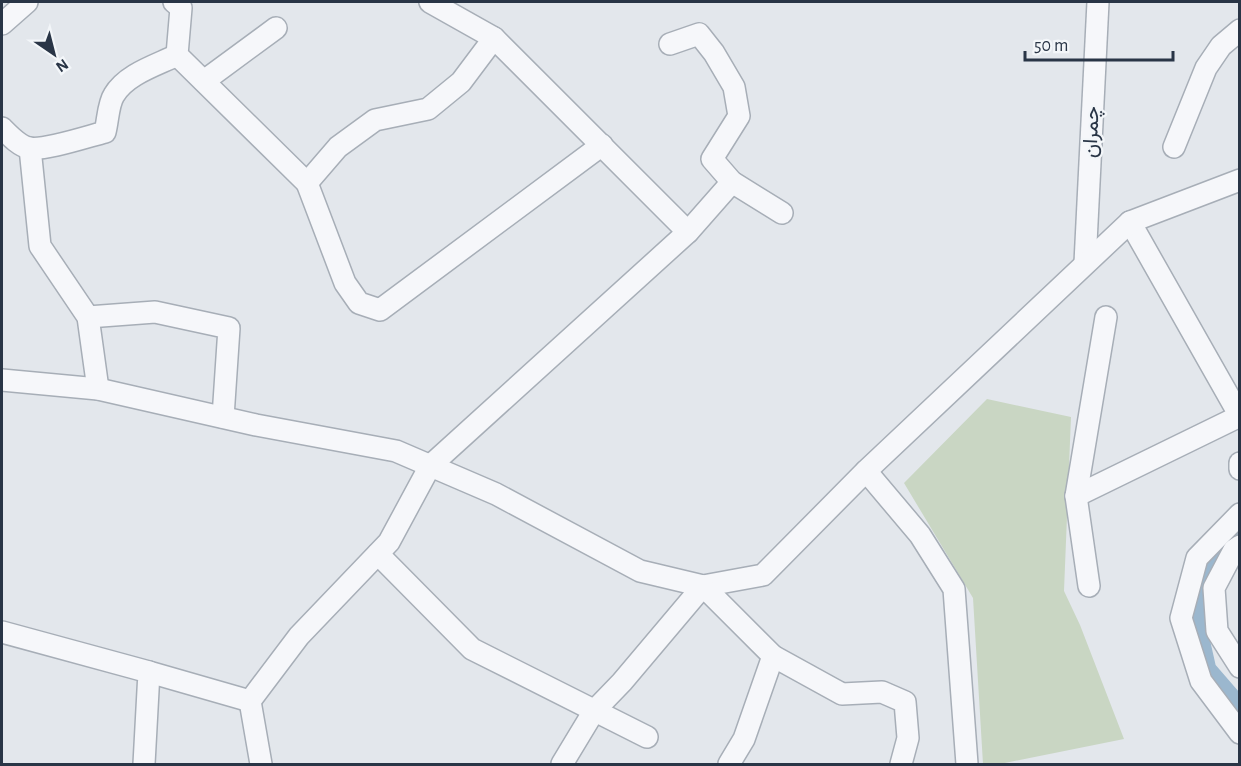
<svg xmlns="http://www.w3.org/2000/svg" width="1241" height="766" font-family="'Alegreya Sans',Vazirmatn,sans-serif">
<rect width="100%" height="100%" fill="#e3e7ec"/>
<!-- green -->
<polygon fill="#c9d6c3" points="987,399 1071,417 1064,591 1080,625 1124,739 1000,764 983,764 973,598 904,483"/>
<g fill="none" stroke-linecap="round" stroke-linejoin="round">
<!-- canal -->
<polyline stroke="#9bb7ce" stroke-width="21" points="1240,530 1223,541 1201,577 1198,618 1199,639 1206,670 1240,709"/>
<defs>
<g id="street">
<polyline points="174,2 181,8 177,55 307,183 345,283 359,303 380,310 602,145"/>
<polyline points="2,24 27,2"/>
<polyline points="670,44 699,34 714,53 734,87 739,116 712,159 732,182 782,213"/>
<polyline points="204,81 276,28"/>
<path d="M2 128C9 135 19 146 29 148 44 151 89 136 105 132 108 121 108 104 114 95 126 74 157 65 177 55"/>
<polyline points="1174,147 1206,68 1221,46 1240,30"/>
<polyline points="30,148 40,246 88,317 98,389"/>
<polyline points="307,183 338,147 375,120 428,109 461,82 494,38"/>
<polyline points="1130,222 1240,416"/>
<polyline points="688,232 732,182"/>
<polyline points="1085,263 1098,2"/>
<polyline points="88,317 155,312 229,328 223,417"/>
<polyline points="2,380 98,389 256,425 396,451 496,494 640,571 703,586 763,575 866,471 1130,222 1240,180"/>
<polyline points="1240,463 1240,469"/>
<polyline points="866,471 920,535 954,589 967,764"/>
<polyline points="1076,496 1240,416"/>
<polyline points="1240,514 1197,558 1181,618 1201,681 1240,733"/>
<polyline points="1240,546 1234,550 1214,588 1217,631 1240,667"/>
<polyline points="378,554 472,649 647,737"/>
<polyline points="703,586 773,656 842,694 882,692 905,702 908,738 901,764"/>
<polyline points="1089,586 1076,496 1106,317"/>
<polyline points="2,632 149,672 144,764"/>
<polyline points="149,672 250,701 299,636 389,542 430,466 688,232 494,38 430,2"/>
<polyline points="250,701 261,764"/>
<polyline points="562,764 594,711 622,682 703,586"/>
<polyline points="729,764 744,739 773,656"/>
</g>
</defs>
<!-- street casing -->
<use href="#street" stroke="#a7aeb7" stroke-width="24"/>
<!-- street -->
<use href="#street" stroke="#f6f7fa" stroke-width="21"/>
</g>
<g text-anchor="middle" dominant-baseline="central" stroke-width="4.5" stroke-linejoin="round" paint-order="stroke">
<!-- street labels -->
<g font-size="21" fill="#293546" stroke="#f3f6f9">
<text transform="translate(1091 132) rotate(-87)">چمران</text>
</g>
</g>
<!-- border -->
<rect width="1241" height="766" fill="none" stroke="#293546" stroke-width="6"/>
<!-- north arrow -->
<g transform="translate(54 54) rotate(145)" stroke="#f3f6f9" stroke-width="4.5" paint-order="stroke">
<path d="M0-4.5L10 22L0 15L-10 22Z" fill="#293546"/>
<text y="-9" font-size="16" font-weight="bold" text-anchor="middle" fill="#293546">N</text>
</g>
<!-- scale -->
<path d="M1025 51v9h148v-9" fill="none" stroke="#293546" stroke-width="3"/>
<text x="1034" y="51" font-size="18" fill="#293546" stroke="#f3f6f9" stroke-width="4.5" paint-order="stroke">50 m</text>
</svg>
